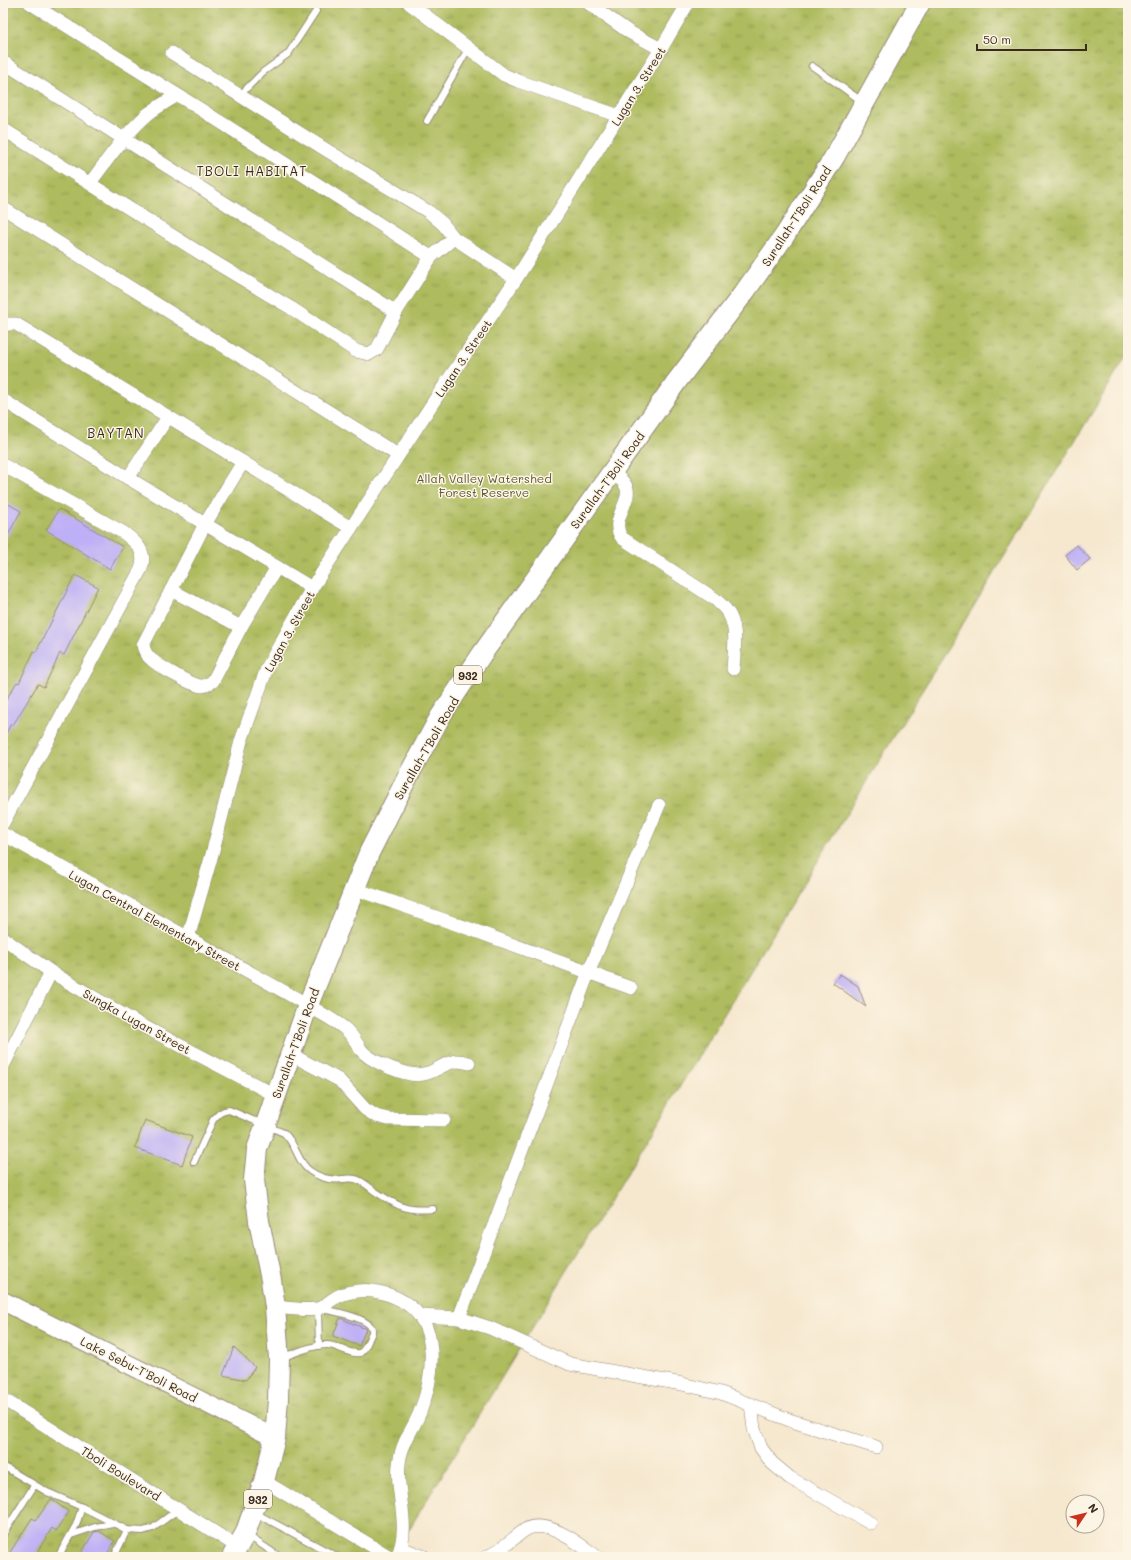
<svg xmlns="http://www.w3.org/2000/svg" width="1131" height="1560" font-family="Mali,sans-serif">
<defs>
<pattern id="park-tufts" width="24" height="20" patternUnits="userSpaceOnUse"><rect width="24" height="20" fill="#aebc5e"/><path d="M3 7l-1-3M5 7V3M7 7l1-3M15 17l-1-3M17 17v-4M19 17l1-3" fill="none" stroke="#8f994d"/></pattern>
</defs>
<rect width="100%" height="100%" fill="#fcf5e5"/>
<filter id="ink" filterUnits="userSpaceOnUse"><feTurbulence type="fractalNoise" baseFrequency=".025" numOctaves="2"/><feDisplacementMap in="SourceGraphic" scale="8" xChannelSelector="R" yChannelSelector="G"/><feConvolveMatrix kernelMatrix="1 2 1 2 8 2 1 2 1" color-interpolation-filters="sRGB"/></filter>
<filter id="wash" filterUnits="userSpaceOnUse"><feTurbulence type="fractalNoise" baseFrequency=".012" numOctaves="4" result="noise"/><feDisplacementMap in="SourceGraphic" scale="16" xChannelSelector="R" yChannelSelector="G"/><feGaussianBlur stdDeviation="0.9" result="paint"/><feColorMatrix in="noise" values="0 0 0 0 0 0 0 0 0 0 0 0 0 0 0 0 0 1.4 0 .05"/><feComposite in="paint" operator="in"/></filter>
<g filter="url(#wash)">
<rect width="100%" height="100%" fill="#f6e8cf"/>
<!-- park -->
<polygon fill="url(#park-tufts)" stroke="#74733e" points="3,3 1128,3 1128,354 392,1557 3,1557"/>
<g id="blocks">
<!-- building -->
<g fill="#beb0f6">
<polygon points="3,501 21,511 3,544"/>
<polygon points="59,509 123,547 110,569 46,530"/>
<polygon points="1077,545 1090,559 1077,570 1065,555"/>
<polygon points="75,575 98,587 64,655 60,653 44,687 38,684 13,725 11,724 3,739 3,704 17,682 19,683 34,651 36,652"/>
<polygon points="840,974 858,986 866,1007 833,983"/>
<polygon points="145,1120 192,1137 182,1165 135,1148"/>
<polygon points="340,1318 366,1329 359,1346 333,1336"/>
<polygon points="234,1347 255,1367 246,1380 223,1375"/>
<polygon points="51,1499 69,1512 56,1531 52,1528 34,1557 7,1557 32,1518 36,1520"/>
<polygon points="99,1531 115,1541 105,1557 79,1557 94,1532"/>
</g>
</g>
</g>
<g filter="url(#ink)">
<use href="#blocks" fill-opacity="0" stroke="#988976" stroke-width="1"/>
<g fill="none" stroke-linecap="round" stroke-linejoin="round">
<defs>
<g id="lane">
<polyline points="812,66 863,102"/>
<polyline points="240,95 263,72 288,54 316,11"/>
<polyline points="427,121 468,49"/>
<path d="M194 1162 213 1120C218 1114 221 1111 229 1110L284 1133C297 1145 297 1162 310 1171 320 1178 330 1181 342 1179 346 1179 351 1178 355 1179 361 1180 368 1186 373 1190 396 1205 405 1212 433 1209"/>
<path d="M281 1358C295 1353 312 1345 327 1345 338 1345 349 1355 360 1353 366 1349 367 1343 370 1337 371 1334 373 1332 372 1329 368 1317 329 1310 318 1309L319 1346"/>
<polyline points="3,1466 47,1492 82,1507 127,1530 143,1531 153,1528 179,1509"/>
<polyline points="255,1513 338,1557"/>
<polyline points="3,1534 34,1486"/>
<polyline points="71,1535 95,1527 113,1524"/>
<polyline points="247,1535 280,1557"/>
<polyline points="58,1557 76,1525 82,1507"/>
<polyline points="114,1557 127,1530"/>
</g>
<g id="street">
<polyline points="30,3 200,109 431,257"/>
<polyline points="409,3 504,75 518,81 619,116"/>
<polyline points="588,3 629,32 661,49"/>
<polyline points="172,53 328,151 429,212 443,224 454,238 516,279"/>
<polyline points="3,62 396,312"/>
<polyline points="3,129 211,260 291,308 356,351 369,354 377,349 396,312 431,257 454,238"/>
<path d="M90 183C108 159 125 134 148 114 157 107 168 101 177 95"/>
<polyline points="3,208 398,455"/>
<polyline points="3,326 8,324 16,324 351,528"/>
<polyline points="3,400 128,478 312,588"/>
<path d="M3 465 124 533C137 543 147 552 141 569L3 823"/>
<path d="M612 472C616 476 621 479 624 483 637 499 607 519 622 538L715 599C719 603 723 606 726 610 739 625 734 651 733 669"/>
<polyline points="128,478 168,417"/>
<polyline points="171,590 241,627 277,567"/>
<path d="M241 627 213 681C209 684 207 686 202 686 193 686 160 667 152 660 147 656 144 651 143 645L205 524 243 462"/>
<path d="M3 834 308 1005C320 1013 333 1019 344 1028 352 1034 356 1042 361 1050 370 1061 396 1071 410 1074 432 1078 440 1063 457 1061 461 1061 465 1062 469 1063"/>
<polyline points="355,889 470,929 631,988"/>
<polyline points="3,938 51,972 139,1024 275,1095"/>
<polyline points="188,938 211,858 241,741 267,668 278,648 312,588 351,528 434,401 516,279 661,49 688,3"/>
<polyline points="290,1054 339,1080 365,1109 376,1116 388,1119 444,1120"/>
<polyline points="3,1066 51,972"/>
<path d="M275 1307C286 1308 306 1311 317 1309 323 1308 329 1301 335 1298 341 1294 350 1292 358 1291 373 1289 391 1294 404 1302 441 1324 434 1377 420 1412 415 1425 406 1437 402 1450 390 1486 414 1521 397 1557"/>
<polyline points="420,1316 459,1318 490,1328 570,1364 682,1384 721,1393 792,1421 876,1447"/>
<polyline points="459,1318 589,971 659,805"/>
<polyline points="3,1399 238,1547"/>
<polyline points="751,1404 754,1429 761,1448 772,1463 790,1478 870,1523"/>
<polyline points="264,1481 390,1557"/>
<polyline points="401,1548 425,1557"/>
<path d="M487 1557C502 1550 512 1539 525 1530 546 1517 581 1545 597 1557"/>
</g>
<polyline id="secondary" points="3,1301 275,1438"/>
<polyline id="primary" points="232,1557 245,1534 264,1481 275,1438 278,1399 279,1359 275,1307 271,1280 259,1221 254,1180 257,1149 308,1005 369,853 407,778 440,717 482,654 677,381 746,290 785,235 835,156 920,3"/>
</defs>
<!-- lane casing -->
<use href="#lane" stroke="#988976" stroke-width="8"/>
<!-- street casing -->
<use href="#street" stroke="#988976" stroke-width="14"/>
<!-- secondary casing -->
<use href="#secondary" stroke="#988976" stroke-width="20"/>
<!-- primary casing -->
<use href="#primary" stroke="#988976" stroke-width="22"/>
<!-- lane -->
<use href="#lane" stroke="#fff" stroke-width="6"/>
<!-- street -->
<use href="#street" stroke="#fff" stroke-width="13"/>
<!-- secondary -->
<use href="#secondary" stroke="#fff" stroke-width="18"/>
<!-- primary -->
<use href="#primary" stroke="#fff" stroke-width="20"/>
</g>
</g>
<g text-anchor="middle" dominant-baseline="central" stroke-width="3" stroke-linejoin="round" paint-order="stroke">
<!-- shield labels -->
<g fill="#fcf5e5" stroke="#75675a" stroke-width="1">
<rect x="454" y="666" width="28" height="18" rx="3"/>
<rect x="244" y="1490" width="28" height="18" rx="3"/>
</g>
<g font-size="11" font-weight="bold" fill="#3b2a1e">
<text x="468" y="675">932</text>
<text x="258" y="1499">932</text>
</g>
<!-- street labels -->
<g font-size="12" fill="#3b2a1e" stroke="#fcf5e5">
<text transform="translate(638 86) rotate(-58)">Lugan 3. Street</text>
<text transform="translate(796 216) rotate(-57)">Surallah-T'Boli Road</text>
<text transform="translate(463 358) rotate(-56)">Lugan 3. Street</text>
<text transform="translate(607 480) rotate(-54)">Surallah-T'Boli Road</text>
<text transform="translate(289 631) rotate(-61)">Lugan 3. Street</text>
<text transform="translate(426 748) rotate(-60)">Surallah-T'Boli Road</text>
<text transform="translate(155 920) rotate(29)">Lugan Central Elementary Street</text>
<text transform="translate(137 1021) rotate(29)">Sungka Lugan Street</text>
<text transform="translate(295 1043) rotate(-70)">Surallah-T'Boli Road</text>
<text transform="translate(139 1369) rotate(27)">Lake Sebu-T'Boli Road</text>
<text transform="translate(121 1473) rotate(32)">Tboli Boulevard</text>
</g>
<!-- park labels -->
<g font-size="12" fill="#5e5631" stroke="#fcf5e5">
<text x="484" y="478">Allah Valley Watershed<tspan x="484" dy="14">Forest Reserve</tspan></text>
</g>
<!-- neighbourhood labels -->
<g font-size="13" letter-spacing="1" fill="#3b2a1e" stroke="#fcf5e5">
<text x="252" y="170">TBOLI HABITAT</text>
<text x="116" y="432">BAYTAN</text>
</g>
</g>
<!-- margin -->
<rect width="1131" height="1560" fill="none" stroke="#fcf5e5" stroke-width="16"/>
<!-- north arrow -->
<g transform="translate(1085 1514) rotate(55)"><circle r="19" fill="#fcf5e5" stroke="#afa495"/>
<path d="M0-3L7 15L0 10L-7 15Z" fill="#c8321e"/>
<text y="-6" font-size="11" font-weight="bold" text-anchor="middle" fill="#3b2a1e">N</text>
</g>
<!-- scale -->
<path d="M977 44v6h109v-6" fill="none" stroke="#3b2a1e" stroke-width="2"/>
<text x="983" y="44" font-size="12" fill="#3b2a1e" stroke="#fcf5e5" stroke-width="3" paint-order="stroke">50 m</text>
</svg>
